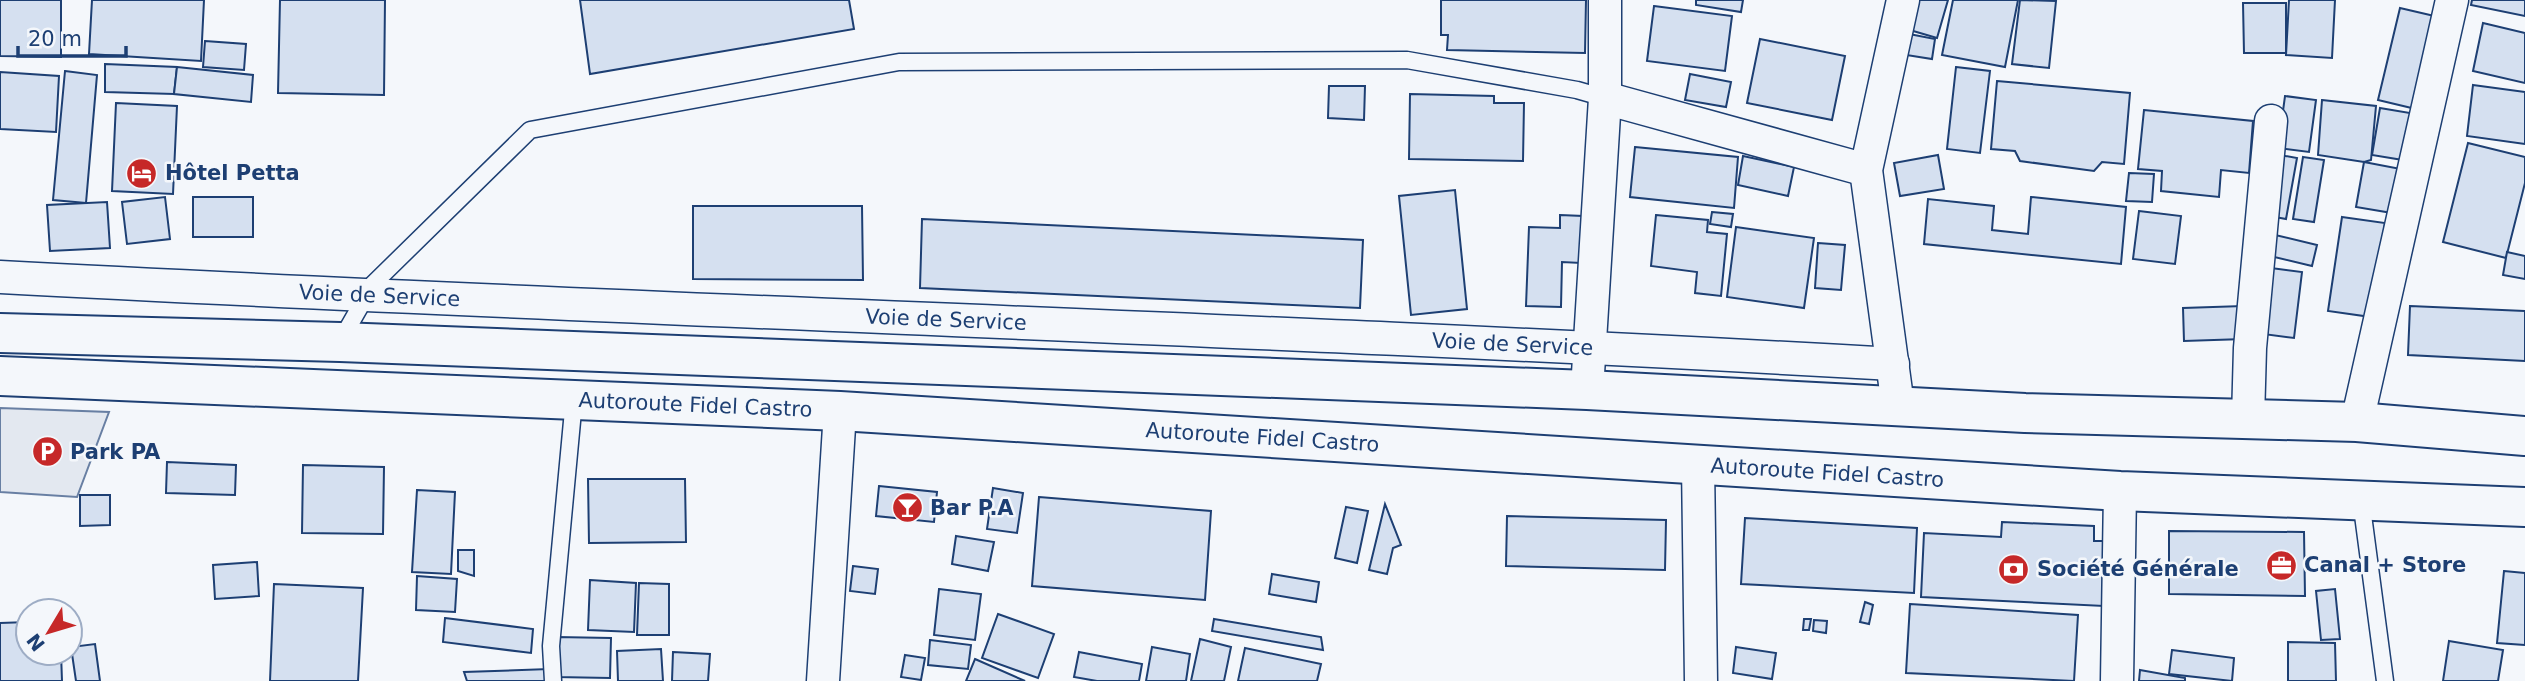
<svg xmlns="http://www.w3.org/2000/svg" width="2525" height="681" font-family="'DejaVu Sans',sans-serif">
<rect width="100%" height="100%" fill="#f4f7fb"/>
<!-- parking -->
<polygon fill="#e3e8f0" stroke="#687fa3" stroke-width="2" points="0,408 109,412 77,497 0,492"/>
<!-- building -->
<g fill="#d5e0f0" stroke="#1d3f73" stroke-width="2">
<polygon points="0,0 61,0 61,57 0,56"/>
<polygon points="92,0 204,0 201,61 89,54"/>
<polygon points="280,0 385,0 384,95 278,93"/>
<polygon points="580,0 849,0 854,29 590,74"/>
<polygon points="1441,0 1586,0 1585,53 1447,50 1448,35 1441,35"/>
<polygon points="1696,0 1743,0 1741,12 1696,5"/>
<polygon points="1911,0 1948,0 1937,38 1903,28"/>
<polygon points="1953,0 2018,0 2005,67 1942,55"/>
<polygon points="2020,0 2056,1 2049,68 2012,64"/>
<polygon points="2289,0 2335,0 2332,58 2286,55"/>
<polygon points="2472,0 2525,0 2525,16 2471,5"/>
<polygon points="2243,3 2286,3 2286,53 2244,53"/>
<polygon points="1654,6 1732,16 1725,71 1647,61"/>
<polygon points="2400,8 2443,18 2420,110 2378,100"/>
<polygon points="2483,23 2525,33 2525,83 2473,71"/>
<polygon points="1904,33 1935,39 1932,59 1900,54"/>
<polygon points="1760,39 1845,56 1832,120 1747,103"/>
<polygon points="205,41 246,44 244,70 203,67"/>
<polygon points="105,64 177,67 174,94 105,92"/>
<polygon points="177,67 253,75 251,102 174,94"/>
<polygon points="1956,67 1990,71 1980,153 1947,149"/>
<polygon points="65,71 97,75 86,203 53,200"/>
<polygon points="0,72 59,76 56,132 0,129"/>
<polygon points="1690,74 1731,82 1726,107 1685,100"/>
<polygon points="1997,81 2130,93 2124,164 2102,162 2094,171 2020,161 2015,151 1991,149"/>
<polygon points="2473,85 2525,92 2525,144 2467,136"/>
<polygon points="1329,86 1365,86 1364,120 1328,118"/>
<polygon points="1410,94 1494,96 1494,103 1524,103 1523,161 1409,159"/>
<polygon points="2285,96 2316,100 2309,152 2278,148"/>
<polygon points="2322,100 2376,106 2371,160 2364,162 2318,155"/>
<polygon points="116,103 177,106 173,194 112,191"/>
<polygon points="2380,108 2416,114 2409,161 2372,155"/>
<polygon points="2144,110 2253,121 2249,173 2221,170 2219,197 2161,191 2162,171 2138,169"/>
<polygon points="2468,143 2525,157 2525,183 2506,258 2443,242"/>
<polygon points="1635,147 1738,157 1734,208 1630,197"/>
<polygon points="2274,154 2297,158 2286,219 2264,215"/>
<polygon points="1938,155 1944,189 1900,196 1894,163"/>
<polygon points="1743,156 1794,167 1788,196 1738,185"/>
<polygon points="2303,157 2324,160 2314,222 2293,219"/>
<polygon points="2364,162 2406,170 2398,214 2356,207"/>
<polygon points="2129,173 2154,174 2152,202 2126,201"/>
<polygon points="1455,190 1467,309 1411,315 1399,196"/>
<polygon points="165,197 170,239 127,244 122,202"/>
<rect x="193" y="197" width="60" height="40"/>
<polygon points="2031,197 2126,207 2121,264 1924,244 1928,199 1994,206 1992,230 2028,234"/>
<polygon points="107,202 110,248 50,251 47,205"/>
<polygon points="693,206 862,206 863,280 693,279"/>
<polygon points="2139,211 2181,216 2175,264 2133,259"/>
<polygon points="1712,212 1733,214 1731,227 1710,224"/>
<polygon points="1560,215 1583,216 1581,263 1562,262 1561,307 1526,306 1529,227 1560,228"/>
<polygon points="1656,215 1708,220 1707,232 1727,234 1721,296 1695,293 1697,272 1651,266"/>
<polygon points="2342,217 2385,223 2371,317 2328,311"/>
<polygon points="922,219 1363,240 1360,308 920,288"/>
<polygon points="1736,227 1814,238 1804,308 1727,297"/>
<polygon points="2271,234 2317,245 2312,266 2266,255"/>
<polygon points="1818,243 1845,245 1841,290 1815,288"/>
<polygon points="2507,252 2525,256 2525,279 2503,275"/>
<polygon points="2271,268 2302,272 2294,338 2263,334"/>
<polygon points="2243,306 2244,339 2184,341 2183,308"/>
<polygon points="2410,306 2525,311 2525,361 2408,355"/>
<polygon points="167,462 236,465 235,495 166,493"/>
<polygon points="303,465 384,467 383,534 302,533"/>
<polygon points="588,479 685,479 686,542 589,543"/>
<polygon points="879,486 937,492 934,522 876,516"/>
<polygon points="993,488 1023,493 1017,533 987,529"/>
<polygon points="417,490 455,492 451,574 412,572"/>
<polygon points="80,495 110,495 110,525 80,526"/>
<polygon points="1039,497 1211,511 1205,600 1032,586"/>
<polygon points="1385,504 1401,545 1393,548 1387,574 1369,570"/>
<polygon points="1346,507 1368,511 1357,563 1335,558"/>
<polygon points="1507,516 1666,520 1665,570 1506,566"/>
<polygon points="1745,518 1917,528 1914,593 1741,584"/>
<polygon points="2002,522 2094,526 2094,541 2106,541 2104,606 1921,597 1924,533 2001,537"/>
<polygon points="2169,531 2304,532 2305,596 2169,594"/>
<polygon points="956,536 994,542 988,571 952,564"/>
<polygon points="458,550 474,550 474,576 458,571"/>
<polygon points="257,562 259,596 215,599 213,565"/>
<polygon points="853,566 878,569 875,594 850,591"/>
<polygon points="2504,571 2525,573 2525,645 2497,643"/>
<polygon points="1272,574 1319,582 1316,602 1269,594"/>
<polygon points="417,576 457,579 455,612 416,610"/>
<polygon points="590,580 636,583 634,632 588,630"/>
<polygon points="639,583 669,584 669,635 637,635"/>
<polygon points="274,584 363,588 358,681 270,681"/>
<polygon points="939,589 981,594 975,640 934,635"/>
<polygon points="2335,589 2340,639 2321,640 2316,591"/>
<polygon points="1865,602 1873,605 1869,624 1860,622"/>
<polygon points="1910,604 2078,615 2074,681 1906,673"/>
<polygon points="998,614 1054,634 1038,678 982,658"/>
<polygon points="445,618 533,629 531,653 443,642"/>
<polygon points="1214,619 1321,637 1323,650 1212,631"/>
<polygon points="1804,619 1811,619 1809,630 1803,630"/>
<polygon points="1814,620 1827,621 1826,633 1813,631"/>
<polygon points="28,622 28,653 61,653 62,681 0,681 0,623"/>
<polygon points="556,637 611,638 610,678 556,677"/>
<polygon points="1200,639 1231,647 1224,681 1191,681"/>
<polygon points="930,640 971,645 968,669 928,665"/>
<polygon points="2449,641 2503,650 2498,681 2443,681"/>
<polygon points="2288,642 2335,643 2336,681 2288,681"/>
<polygon points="95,644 100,681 76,681 71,647"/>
<polygon points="1152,647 1190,654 1186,681 1146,681"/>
<polygon points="1736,647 1776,653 1772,679 1733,673"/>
<polygon points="1245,648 1321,664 1317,681 1238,681"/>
<polygon points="661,649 663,681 618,681 617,651"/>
<polygon points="2172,650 2234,658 2232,681 2169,674"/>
<polygon points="673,652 710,654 708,681 672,681"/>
<polygon points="1079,652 1142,664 1139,681 1097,681 1074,677"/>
<polygon points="905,655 925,658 921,680 901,677"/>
<polygon points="975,659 1025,681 966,681"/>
<polygon points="549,669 549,681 467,681 464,672"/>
<polygon points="2140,670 2185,678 2185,681 2139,681"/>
</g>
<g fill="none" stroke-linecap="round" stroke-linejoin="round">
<defs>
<g id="lane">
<polyline points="341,340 373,284 530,130 899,62 1407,60 1577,90 1605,98"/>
<polyline points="2361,500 2385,681"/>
<polyline points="553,681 551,646 574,400"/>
</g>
<g id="street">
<polyline points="1605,98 1866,170"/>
<path id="s1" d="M0 277C631 311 1262 328 1893 364"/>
<polyline points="1587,390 1605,98 1605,0"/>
<polyline points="1898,406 1866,170 1903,0"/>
<polyline points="2248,419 2250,348 2271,121"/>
<polyline points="2357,422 2452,0"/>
<polyline points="1698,464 1701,681"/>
<polyline points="823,681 840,411"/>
<polyline points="2117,681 2120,491"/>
</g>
<g id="highway">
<polyline points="0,333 340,342 1587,390 2025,413 2357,422 2525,436"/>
<path id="s2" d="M0 376 840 411 2120 491 2525 507"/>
</g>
</defs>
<!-- lane casing -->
<use href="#lane" stroke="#1d3f73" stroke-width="19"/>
<!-- street casing -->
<use href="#street" stroke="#1d3f73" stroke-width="35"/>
<!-- highway casing -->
<use href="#highway" stroke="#1d3f73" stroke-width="42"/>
<!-- lane -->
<use href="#lane" stroke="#f4f7fb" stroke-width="16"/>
<!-- street -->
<use href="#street" stroke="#f4f7fb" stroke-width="32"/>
<!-- highway -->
<use href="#highway" stroke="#f4f7fb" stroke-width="38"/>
</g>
<!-- icons -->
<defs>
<symbol id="hotel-disc" viewBox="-11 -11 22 22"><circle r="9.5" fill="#c62828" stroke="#f4f7fb"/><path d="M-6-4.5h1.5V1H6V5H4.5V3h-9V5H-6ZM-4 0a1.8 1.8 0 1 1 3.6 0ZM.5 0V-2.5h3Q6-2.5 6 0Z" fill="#fff"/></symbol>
<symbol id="parking-disc" viewBox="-11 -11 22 22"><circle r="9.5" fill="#c62828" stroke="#f4f7fb"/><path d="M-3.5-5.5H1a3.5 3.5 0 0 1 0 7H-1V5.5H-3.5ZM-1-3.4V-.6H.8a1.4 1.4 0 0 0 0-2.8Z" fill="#fff"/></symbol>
<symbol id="bar-disc" viewBox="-11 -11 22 22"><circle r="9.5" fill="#c62828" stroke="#f4f7fb"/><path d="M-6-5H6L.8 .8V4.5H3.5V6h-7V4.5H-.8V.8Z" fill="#fff"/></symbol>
<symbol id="office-disc" viewBox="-11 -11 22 22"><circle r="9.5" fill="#c62828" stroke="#f4f7fb"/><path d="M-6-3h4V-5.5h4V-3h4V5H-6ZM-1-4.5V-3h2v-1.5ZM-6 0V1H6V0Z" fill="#fff"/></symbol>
<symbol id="bank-disc" viewBox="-11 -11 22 22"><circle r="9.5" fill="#c62828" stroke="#f4f7fb"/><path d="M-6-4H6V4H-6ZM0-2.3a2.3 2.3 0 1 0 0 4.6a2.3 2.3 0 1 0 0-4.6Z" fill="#fff"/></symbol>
</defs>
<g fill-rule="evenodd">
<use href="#hotel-disc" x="124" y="156" width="35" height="35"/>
<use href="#parking-disc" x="30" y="434" width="35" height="35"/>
<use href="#bar-disc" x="890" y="490" width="35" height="35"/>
<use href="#office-disc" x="2264" y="548" width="35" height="35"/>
<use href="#bank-disc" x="1996" y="552" width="35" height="35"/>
</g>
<g text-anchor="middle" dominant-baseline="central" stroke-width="5" stroke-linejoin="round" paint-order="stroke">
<!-- poi labels -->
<g font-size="21" font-weight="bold" fill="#1d3f73" stroke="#f4f7fb" text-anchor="start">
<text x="165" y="173">Hôtel Petta</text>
<text x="70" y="452">Park PA</text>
<text x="930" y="508">Bar P.A</text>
<text x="2304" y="565">Canal + Store</text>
<text x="2037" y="569">Société Générale</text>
</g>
<!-- street labels -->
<g font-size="21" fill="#1d3f73" stroke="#f4f7fb">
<text stroke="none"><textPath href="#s1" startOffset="380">Voie de Service</textPath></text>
<text stroke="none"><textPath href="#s1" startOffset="947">Voie de Service</textPath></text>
<text stroke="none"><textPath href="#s1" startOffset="1514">Voie de Service</textPath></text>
<text stroke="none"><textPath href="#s2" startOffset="696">Autoroute Fidel Castro</textPath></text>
<text stroke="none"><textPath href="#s2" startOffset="1264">Autoroute Fidel Castro</textPath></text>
<text stroke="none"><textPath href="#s2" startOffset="1830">Autoroute Fidel Castro</textPath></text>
</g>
</g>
<!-- north arrow -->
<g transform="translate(49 632) rotate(232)"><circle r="33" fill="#f4f7fb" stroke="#9eadc5" stroke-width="2"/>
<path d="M0-5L12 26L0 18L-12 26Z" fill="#c62828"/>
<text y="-10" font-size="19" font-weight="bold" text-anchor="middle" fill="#1d3f73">N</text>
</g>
<!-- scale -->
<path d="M18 46v10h108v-10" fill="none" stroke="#1d3f73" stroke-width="3.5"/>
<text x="28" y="46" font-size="21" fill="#1d3f73" stroke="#f4f7fb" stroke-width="5" paint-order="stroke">20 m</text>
</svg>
